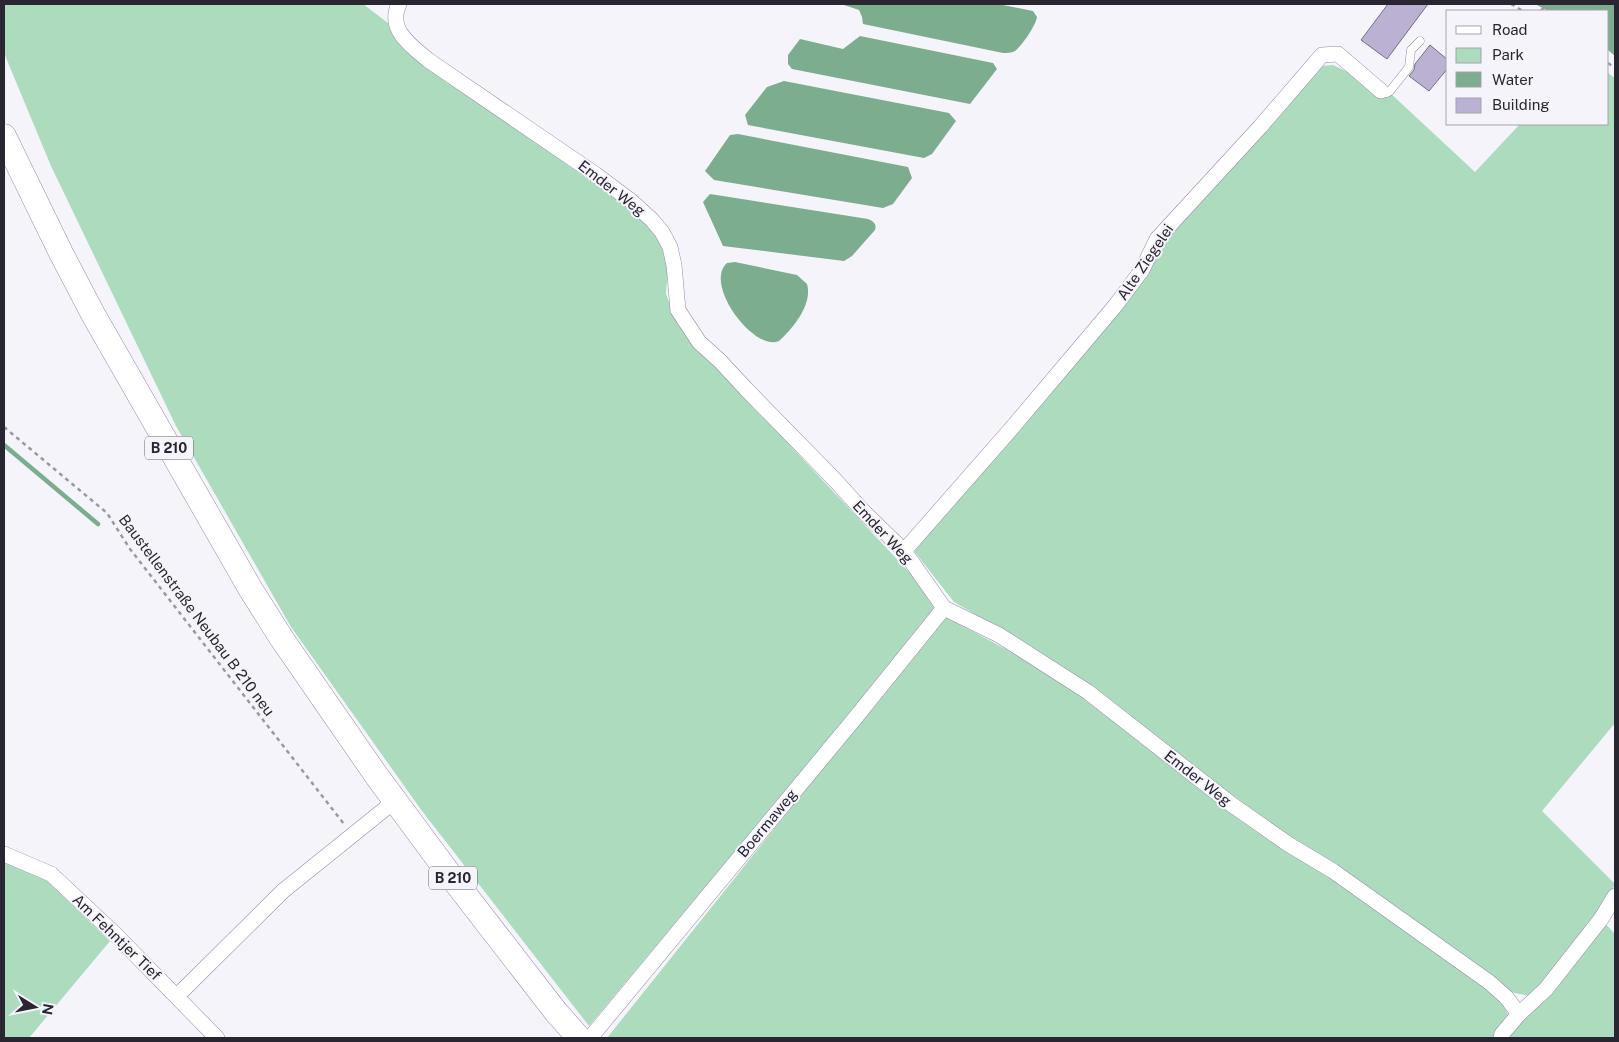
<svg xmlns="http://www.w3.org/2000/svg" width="1619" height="1042" font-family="'Public Sans',sans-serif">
<rect width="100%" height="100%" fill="#f6f4fb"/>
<!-- green -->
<g fill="#acdbbd">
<polygon points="4,4 363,4 388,23 405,47 647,222 661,244 668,268 666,294 678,325 687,336 940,605 589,1026 422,811 291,627 176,426 51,166 4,53"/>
<polygon points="1333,65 1388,91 1475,172 1520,124 1608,124 1608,73 1615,78 1615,723 1542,811 1615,884 1599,917 1530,996 1510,992 1291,839 1041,653 954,602 914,551 1147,275 1163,241 1322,66"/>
<polygon points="946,617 1037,666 1085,694 1330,877 1503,1001 1508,1015 1496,1038 607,1038 845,740"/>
<polygon points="4,860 47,881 110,941 29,1038 4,1038"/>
<polygon points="1601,919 1615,934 1615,1038 1500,1038"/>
</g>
<!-- water -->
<g fill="#7cad8e">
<path d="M841 4H998L1033 11 1037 17C1036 25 1022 46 1015 51 1011 53 1007 53 1003 53L863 24 862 17 859 10Z"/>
<polygon points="1535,4 1615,4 1615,56 1608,50 1608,11 1548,11"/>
<polygon points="860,36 993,63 997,69 970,104 792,69 788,64 788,55 800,39 843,49"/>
<polygon points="784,81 949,113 956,121 932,154 924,158 748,125 745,115 767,87"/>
<polygon points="738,134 908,167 912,178 893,204 883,208 714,180 705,171 730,135"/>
<path d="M710 194 868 219C873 221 877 224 875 230L852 256 844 261 723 246 703 202Z"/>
<path d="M735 262 797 275 807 284C813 304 793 328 779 341 754 352 703 284 727 263Z"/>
</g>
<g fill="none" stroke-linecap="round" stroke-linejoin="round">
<!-- stream -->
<polyline stroke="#7cad8e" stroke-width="4.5" points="4,445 98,524"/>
</g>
<!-- building -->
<g fill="#bbb2d3" stroke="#756c8a">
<polygon points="1388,4 1428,4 1387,59 1361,40"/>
<polygon points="1430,45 1448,60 1448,68 1429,91 1409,76 1414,70 1415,64"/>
</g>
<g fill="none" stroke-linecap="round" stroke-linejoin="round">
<defs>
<polyline id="service" points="1381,91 1387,93 1390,91 1409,67 1411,50 1420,41"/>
<g id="minor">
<path d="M399 4C387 29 410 45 428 60L595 174 631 201 652 220 662 232 670 247 674 265 678 310 699 342 720 361 746 389 835 480 863 511 904 551 944 608 999 635 1088 692 1231 804 1288 844 1333 871 1489 982 1506 997 1519 1014"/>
<polyline points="904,551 1011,429 1115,306 1142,270 1157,239 1260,127 1322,55 1338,54 1381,91"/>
<polyline points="4,854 51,874 115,934 217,1038"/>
<polyline points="177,996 283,891 396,800"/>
<polyline points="590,1038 856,717 944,608"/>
<polyline points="1501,1038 1502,1034 1519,1014 1546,989 1601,919 1615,896"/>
</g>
<polyline id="primary" points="4,136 61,253 94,316 251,590 282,639 376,775 450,875 556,1012 579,1038"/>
</defs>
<!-- service casing -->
<use href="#service" stroke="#938aaa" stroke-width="9"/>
<!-- minor casing -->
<use href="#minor" stroke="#938aaa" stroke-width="16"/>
<!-- primary casing -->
<use href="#primary" stroke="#938aaa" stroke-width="25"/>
<!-- path -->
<g stroke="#9a98a1" stroke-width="2.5" stroke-dasharray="4 4" stroke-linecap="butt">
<polyline points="1511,4 1523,11"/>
<polyline points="1541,11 1546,4"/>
<polyline points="1608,63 1615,68"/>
<polyline points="4,427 107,513 130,549 344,824"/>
</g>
<!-- service -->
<use href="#service" stroke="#fff" stroke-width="8"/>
<!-- minor -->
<use href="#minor" stroke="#fff" stroke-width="15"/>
<!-- primary -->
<use href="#primary" stroke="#fff" stroke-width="24"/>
</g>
<g text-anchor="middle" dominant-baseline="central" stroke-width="4" stroke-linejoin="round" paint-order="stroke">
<!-- shield labels -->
<g fill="#f6f4fb" stroke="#66646e" stroke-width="1">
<rect x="145" y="436.5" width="48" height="23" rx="4"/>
<rect x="429" y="866.5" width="48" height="23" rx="4"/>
</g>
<g font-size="14" font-weight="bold" fill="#292632">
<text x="169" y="448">B 210</text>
<text x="453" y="878">B 210</text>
</g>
<!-- street labels -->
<g font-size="15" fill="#292632" stroke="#f6f4fb">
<text transform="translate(612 188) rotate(38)">Emder Weg</text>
<text transform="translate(1145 262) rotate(-56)">Alte Ziegelei</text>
<text transform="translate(883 532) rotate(47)">Emder Weg</text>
<text transform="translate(197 615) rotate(53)">Baustellenstraße Neubau B 210 neu</text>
<text transform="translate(1198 778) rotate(38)">Emder Weg</text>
<text transform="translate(767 823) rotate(-50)">Boermaweg</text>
<text transform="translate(117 937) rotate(44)">Am Fehntjer Tief</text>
</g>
</g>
<!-- border -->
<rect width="1619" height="1042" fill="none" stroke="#292632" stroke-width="10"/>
<!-- legend -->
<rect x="1446" y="10" width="162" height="115" fill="#f6f4fb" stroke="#a4a2ab"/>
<rect x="1456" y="26" width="25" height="8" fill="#ffffff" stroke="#a4a2ab"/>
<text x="1492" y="35" font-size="15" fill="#292632">Road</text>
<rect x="1456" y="48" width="25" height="15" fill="#acdbbd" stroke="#a4a2ab"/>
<text x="1492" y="60" font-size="15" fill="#292632">Park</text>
<rect x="1456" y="72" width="25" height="15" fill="#7cad8e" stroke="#a4a2ab"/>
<text x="1492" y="85" font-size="15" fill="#292632">Water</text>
<rect x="1456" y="98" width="25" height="15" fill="#bbb2d3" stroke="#a4a2ab"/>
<text x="1492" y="110" font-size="15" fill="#292632">Building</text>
<!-- north arrow -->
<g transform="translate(35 1007) rotate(100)" stroke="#f6f4fb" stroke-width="4" paint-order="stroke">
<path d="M0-4L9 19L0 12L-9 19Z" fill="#292632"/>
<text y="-8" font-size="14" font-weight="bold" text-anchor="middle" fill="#292632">N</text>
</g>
</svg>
